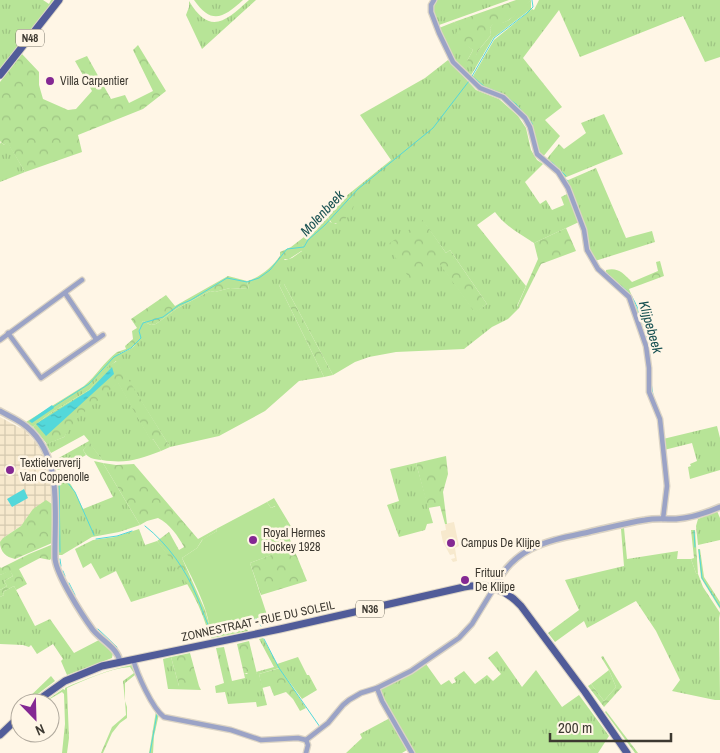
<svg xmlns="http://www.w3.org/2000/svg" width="720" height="753" font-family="'Archivo Narrow',sans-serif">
<defs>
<pattern id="industrial-grid" width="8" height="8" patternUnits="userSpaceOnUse" patternTransform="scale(1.25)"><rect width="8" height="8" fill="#f7e9cd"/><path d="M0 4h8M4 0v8" fill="none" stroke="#d5c9b0"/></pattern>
<pattern id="grass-tufts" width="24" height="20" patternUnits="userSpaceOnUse" patternTransform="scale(1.25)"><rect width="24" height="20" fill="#b7e497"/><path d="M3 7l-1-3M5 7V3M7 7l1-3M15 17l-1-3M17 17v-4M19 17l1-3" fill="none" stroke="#9ec483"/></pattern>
<pattern id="forest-crowns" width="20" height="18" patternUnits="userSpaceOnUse" patternTransform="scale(1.25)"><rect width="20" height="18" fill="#b7e497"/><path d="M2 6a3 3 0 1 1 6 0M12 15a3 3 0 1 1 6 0" fill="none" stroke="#9ec483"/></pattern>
<pattern id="water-ripples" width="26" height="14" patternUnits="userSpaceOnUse" patternTransform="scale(1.25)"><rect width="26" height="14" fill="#53d8da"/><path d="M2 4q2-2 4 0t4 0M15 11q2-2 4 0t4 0" fill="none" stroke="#49babc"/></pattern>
</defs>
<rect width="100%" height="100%" fill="#fff6e6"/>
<!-- built -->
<polygon fill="#f7e9cd" points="454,522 459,546 455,548 457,561 453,562 451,559 455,558 454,554 450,555 443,542 441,533 441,531 446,530 445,524"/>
<!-- industrial -->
<polygon fill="url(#industrial-grid)" points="0,417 20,428 22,427 38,445 49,469 52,504 50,502 27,519 21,526 3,538 0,546"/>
<!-- grass -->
<g fill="url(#grass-tufts)" fill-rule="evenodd">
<polygon points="0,0 43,0 49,4 51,0 55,0 0,69"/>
<path d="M194 0H243C224 17 212 26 194 0Z"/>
<path d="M249 0H256L202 49 186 15 189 7V1C210 36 226 21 249 0Z"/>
<path d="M437 0H509L439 25C433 18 430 8 437 0Z"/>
<polygon points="531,0 531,9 493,38 470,77 455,62 438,30 439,28 454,22 460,26 462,41 473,50 467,61 474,59 478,51 491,35 490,28 493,23 502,23 509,20"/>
<polygon points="539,0 720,0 720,57 705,62 683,16 580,57 559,10 523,58 562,107 545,120 560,136 542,158 537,152 531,124 528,118 501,94 483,88 472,78 494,40 532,9 534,10"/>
<path d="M448 60 476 90 499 99 518 116 526 128 531 150 537 160 543 164 525 182 540 204 546 200 552 210 564 205 561 197 567 194 579 222 534 243C520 234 505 226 495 212L477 225 526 286 517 306 519 308 508 319 492 327 464 349 396 352 369 357 355 362 333 375 284 284 279 285 324 377 299 381 265 411 219 436 170 447 116 361 110 366 89 390 49 414 33 427 26 422 84 386C96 376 104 362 117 352L119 354C137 347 139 344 140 324L143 321 151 325 156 324 176 309 210 291 215 292 230 288 249 289 247 281C261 277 272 267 280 256L285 260 292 258 302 251V246L303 243 328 217 330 222 336 224 350 200 345 197 391 160 360 115 425 78ZM423 221 446 253 450 250 487 304 475 312 439 262Z"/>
<polygon points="604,114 623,154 564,178 545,161 559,144 564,149 586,133 581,123"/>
<polygon points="7,141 25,172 0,182 0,144 1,142 4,145"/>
<polygon points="596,168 626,238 652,231 655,242 595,261 588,248 566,181"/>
<path d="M118 382 151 440 153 439 161 451C139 459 127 464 102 460L90 444 83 450 86 455 59 470 56 469 57 467 55 460 89 441 84 435 51 453 46 444 64 437 73 421Z"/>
<polygon points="717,426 720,438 720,470 690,479 688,467 691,466 690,464 697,461 692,443 664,450 663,439"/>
<path d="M94 461 103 463 140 525 119 532 92 537 62 555H59L56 474 60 472C70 478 78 499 83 509L113 497Z"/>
<polygon points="416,463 433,523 427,524 425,530 399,537 387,505 399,501 390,469"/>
<polygon points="717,511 720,518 720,540 698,545 696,526 698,519"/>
<polygon points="624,528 627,559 678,551 677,559 691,559 696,573 698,574 703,587 720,613 719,618 720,700 715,700 672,691 680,680 656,631 636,601 587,628 584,621 555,642 548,633 579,610 565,580 624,566 621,529"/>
<polygon points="139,529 145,545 157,541 175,563 188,584 131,602 116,571 100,579 91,563 83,568 75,549 93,540 115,537"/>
<polygon points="698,549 700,549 704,577 720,602 720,609 701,578"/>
<polygon points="10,570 13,576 4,581 7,586 0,590 0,575"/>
<polygon points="14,586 35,626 50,619 74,653 99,640 113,653 112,658 67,675 61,661 63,659 53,644 37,654 31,645 29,647 23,645 0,644 0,597 4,595 3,592"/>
<polygon points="245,621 248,631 217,637 215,631"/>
<polygon points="263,638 277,664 298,657 307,675 309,675 317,690 302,699 279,668 259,674 267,705 257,707 256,702 228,704 225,692 216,693 215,686 224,683 216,648 224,647 232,681 245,678 244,674 257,674 256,672 274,667 259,639"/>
<polygon points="497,651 522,687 536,670 562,707 579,695 609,736 598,753 412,753 391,716 379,691 381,688 426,664 441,685 449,680 452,684 456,682 454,678 464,671 475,684 487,675 493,681 501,674 488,658"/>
<polygon points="171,657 179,686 199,686 201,690 168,689 163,659"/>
<path d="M132 665 155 710 135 675 125 683V701L123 681 134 673 130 667C108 669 87 679 67 688L69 738 67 753H62L65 724 64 694 62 692 43 703 63 689 65 690V688C87 678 108 670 132 665Z"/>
<polygon points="609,670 616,687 604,701 591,684"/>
<polygon points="51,676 55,681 26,703 23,703"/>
<polygon points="156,711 159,714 154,736 153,753 149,753"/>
<polygon points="390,718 407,750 402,753 346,753 362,738 360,734"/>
</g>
<!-- forest -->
<g fill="url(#forest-crowns)">
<path d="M516 0H531C527 6 509 22 502 23 499 24 496 23 493 24L490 28 491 35 478 51 472 67 468 65 467 61 473 50 457 39 456 33 460 27 454 22Z"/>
<polygon points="138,45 166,91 143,109 78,135 82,152 25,172 7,142 4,145 0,141 0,82 22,54 39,72 39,85 43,99 68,110 76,109 92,91 75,61 87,56 111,99 125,95 129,103 153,91 133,50"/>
<path d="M345 197 350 200 354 206C350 216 344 222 333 224L331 222 328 217Z"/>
<polygon points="423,220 446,253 450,250 487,304 475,313 439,263 414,285 387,245"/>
<polygon points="566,228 576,251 541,264 519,308 517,307 538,259 534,243"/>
<polygon points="304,237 307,239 302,246 303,250 289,259 282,259 280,256 280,252 291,247"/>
<path d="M660 261 664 276 629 289 639 313 637 314 631 298 604 274 606 273V270C618 267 623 273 632 282L658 271 656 262Z"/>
<polygon points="228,276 247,281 249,289 230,288 215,292 210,291 176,309 156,324 151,325 143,321 140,325 139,342 129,349 118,354 117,352 126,349 125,346 133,339 132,331 137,328 131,319 166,295 175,306"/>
<polygon points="283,283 284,284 333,375 324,377 279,285"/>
<polygon points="117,361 170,447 161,451 153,439 151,441 118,383 74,421 77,425 69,430 64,437 47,444 33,427 49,414 89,390 110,365"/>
<path d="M90 443 102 460C93 459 88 459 83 450Z"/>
<polygon points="446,456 448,474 443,492 447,524 445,524 440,506 428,508 416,463"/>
<path d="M103 463 116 465 134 464 198 539 216 529 217 531 202 540 197 548 182 558 205 610 210 627 207 628C197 595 178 568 157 541L169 532 179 550 184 547C178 536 170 524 158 518L147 521 140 525Z"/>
<polygon points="274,498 295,533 289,537 307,581 261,595 250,563 289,548 285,535 291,532 275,506 271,508 267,502"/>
<path d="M46 500 52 504V543L15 559C6 557 0 552 0 542L3 538 21 526 33 509Z"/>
<polygon points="691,530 695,530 698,574 696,573 691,559 694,558"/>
<polygon points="51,545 52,557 50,560 40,558 19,569 27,584 16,590 14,586 3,592 4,595 0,597 0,590 7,586 4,581 13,576 10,571 0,575 0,567 1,568 29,554"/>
<polygon points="249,641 257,674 250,677 247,673 244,674 237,644"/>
<polygon points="190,653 199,686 179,686 171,657"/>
<polygon points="603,656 622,687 604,707 588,686 591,684 604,701 616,687 609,670 601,657"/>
<polygon points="280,668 306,708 300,711 293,699 286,692 274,696 270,686 262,688 259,674"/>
<polygon points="125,701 127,707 127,718 120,723 112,733 103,753 101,753 112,727 126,715"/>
<polygon points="606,711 638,753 635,753 605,712"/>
</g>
<!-- park -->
<path fill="#b7e497" d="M267 502 271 508 276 506 291 532 285 535 290 548 250 563 267 615 215 631 217 637 211 638C210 611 194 582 182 558L197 548 203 539 217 531 216 529Z"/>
<!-- water -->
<g fill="url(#water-ripples)">
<polygon points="112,367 114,374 46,436 36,424 90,390"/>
<polygon points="52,405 54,408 32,423 29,421"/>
<polygon points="24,489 28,498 12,507 7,499"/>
</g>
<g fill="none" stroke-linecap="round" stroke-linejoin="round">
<!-- stream -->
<g stroke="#53d8da" stroke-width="1">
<polyline points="472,76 485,87 501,93 516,104 532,123 533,131"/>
<polyline points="471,78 494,38 527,13 533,7 532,0"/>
<polyline points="546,159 553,163 566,176"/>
<polyline points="567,180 571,189"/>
<polyline points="597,263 602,270"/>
<path d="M614 281C620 285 628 290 632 297 644 316 652 355 651 378"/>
<polyline points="651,382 653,395"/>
<polyline points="656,404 660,414"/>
<polyline points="53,407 89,384 114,357 131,348 141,338 139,331 143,323 163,317 179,305 191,300 227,278 247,282 259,278 270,270 287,249 304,247 308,240 325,225 358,189 433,128 469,81"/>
<polyline points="60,473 75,492 94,535"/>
<polyline points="59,479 60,552"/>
<path d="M145 526C168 544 186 570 197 597 202 608 206 623 212 632"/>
<polyline points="694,531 695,547"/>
<polyline points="96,539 117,536 132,531"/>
<polyline points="699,550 702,578 720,607"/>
<polyline points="60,559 61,566"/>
<polyline points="63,571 65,576"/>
<polyline points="69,583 75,595"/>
<polyline points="98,629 117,647"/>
<polyline points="216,632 257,619 261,626"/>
<polyline points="264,639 279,668 320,727"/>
<polyline points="133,668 136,673"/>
<polyline points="150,753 157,714 155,710"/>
</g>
<defs>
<g id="minor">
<polyline points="434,0 431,5 431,12 439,33 453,62 480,88 503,97 525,118 530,127 537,154 558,172 568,188 584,230 587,250 598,269 629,297 646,346 649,368 649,392 660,419 667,486 663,519"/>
<polyline points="65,293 96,339"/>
<polyline points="8,333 41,378 103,335"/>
<polyline points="0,340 82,280"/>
<path d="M133 659C137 674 152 708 164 717L231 730 261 740 298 738 306 740"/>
<polyline points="377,688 382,701 412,753"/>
<polyline points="306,740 328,723 343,705 349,700 361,693 377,688 411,671 459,638 472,624 494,588"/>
<polyline points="306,753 308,745 306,740"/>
</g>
<g id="tertiary">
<path d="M0 411C9 416 19 420 27 427 64 458 54 515 55 559 57 576 82 615 93 630 102 641 118 648 120 662"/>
<path d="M494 588C514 546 548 541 589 532 607 528 626 523 645 520 655 518 666 519 676 519 692 518 706 513 720 507"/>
</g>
<g id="primary">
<polyline points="0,75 59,0"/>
<path d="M34 703 65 681 102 666 280 629 464 587C487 583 506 589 521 606L585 692 627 753"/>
<polyline points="0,735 20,716"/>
</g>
</defs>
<!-- minor casing -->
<use href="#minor" stroke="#dcd4c5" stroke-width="7"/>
<!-- tertiary casing -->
<use href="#tertiary" stroke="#dcd4c5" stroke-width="8"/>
<!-- primary casing -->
<use href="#primary" stroke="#dcd4c5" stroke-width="9"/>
<!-- minor -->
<use href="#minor" stroke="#9ba3c6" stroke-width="4.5"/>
<!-- tertiary -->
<use href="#tertiary" stroke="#9ba3c6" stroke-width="5"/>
<!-- primary -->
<use href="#primary" stroke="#515c99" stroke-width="7"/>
</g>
<!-- markers -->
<g fill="#842893" stroke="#fff6e6" stroke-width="2">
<circle cx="50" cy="81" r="5"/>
<circle cx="10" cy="470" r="5"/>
<circle cx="253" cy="540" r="5"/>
<circle cx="451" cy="543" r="5"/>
<circle cx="465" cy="580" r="5"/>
</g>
<g text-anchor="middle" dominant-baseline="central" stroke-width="5" stroke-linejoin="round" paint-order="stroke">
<!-- shield labels -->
<g fill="#fff6e6" stroke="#777267" stroke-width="1">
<rect x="16" y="29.5" width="28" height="17" rx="4"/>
<rect x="356" y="600.5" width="28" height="17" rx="4"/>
</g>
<g font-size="11" font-weight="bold" fill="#3d3931">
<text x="30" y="38">N48</text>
<text x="370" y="609">N36</text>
</g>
<!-- poi labels -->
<g font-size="12" fill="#3d3931" stroke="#fff6e6" text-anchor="start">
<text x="60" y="81">Villa Carpentier</text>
<text x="20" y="463">Textielververij<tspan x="20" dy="14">Van Coppenolle</tspan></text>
<text x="263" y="533">Royal Hermes<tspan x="263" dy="14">Hockey 1928</tspan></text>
<text x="461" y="543">Campus De Klijpe</text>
<text x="475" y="573">Frituur<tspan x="475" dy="14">De Klijpe</tspan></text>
</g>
<!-- street labels -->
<g font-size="12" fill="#3d3931" stroke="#fff6e6">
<text transform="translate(258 621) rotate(-12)">ZONNESTRAAT - RUE DU SOLEIL</text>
</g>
<!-- water labels -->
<g font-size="14" font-style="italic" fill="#185152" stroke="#fff6e6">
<text transform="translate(322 213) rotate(-47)">Molenbeek</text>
<text transform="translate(651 327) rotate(74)">Klijpebeek</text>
</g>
</g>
<!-- north arrow -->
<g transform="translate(35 718) rotate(157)"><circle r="24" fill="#fff6e6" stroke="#b1aa9e"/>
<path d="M0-4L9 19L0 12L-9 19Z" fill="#842893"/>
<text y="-8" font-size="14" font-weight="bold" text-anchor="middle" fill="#3d3931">N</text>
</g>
<!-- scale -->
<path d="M550 733v8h121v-8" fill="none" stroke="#3d3931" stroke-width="2.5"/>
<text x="558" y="733" font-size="15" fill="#3d3931" stroke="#fff6e6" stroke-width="4" paint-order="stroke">200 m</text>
</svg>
